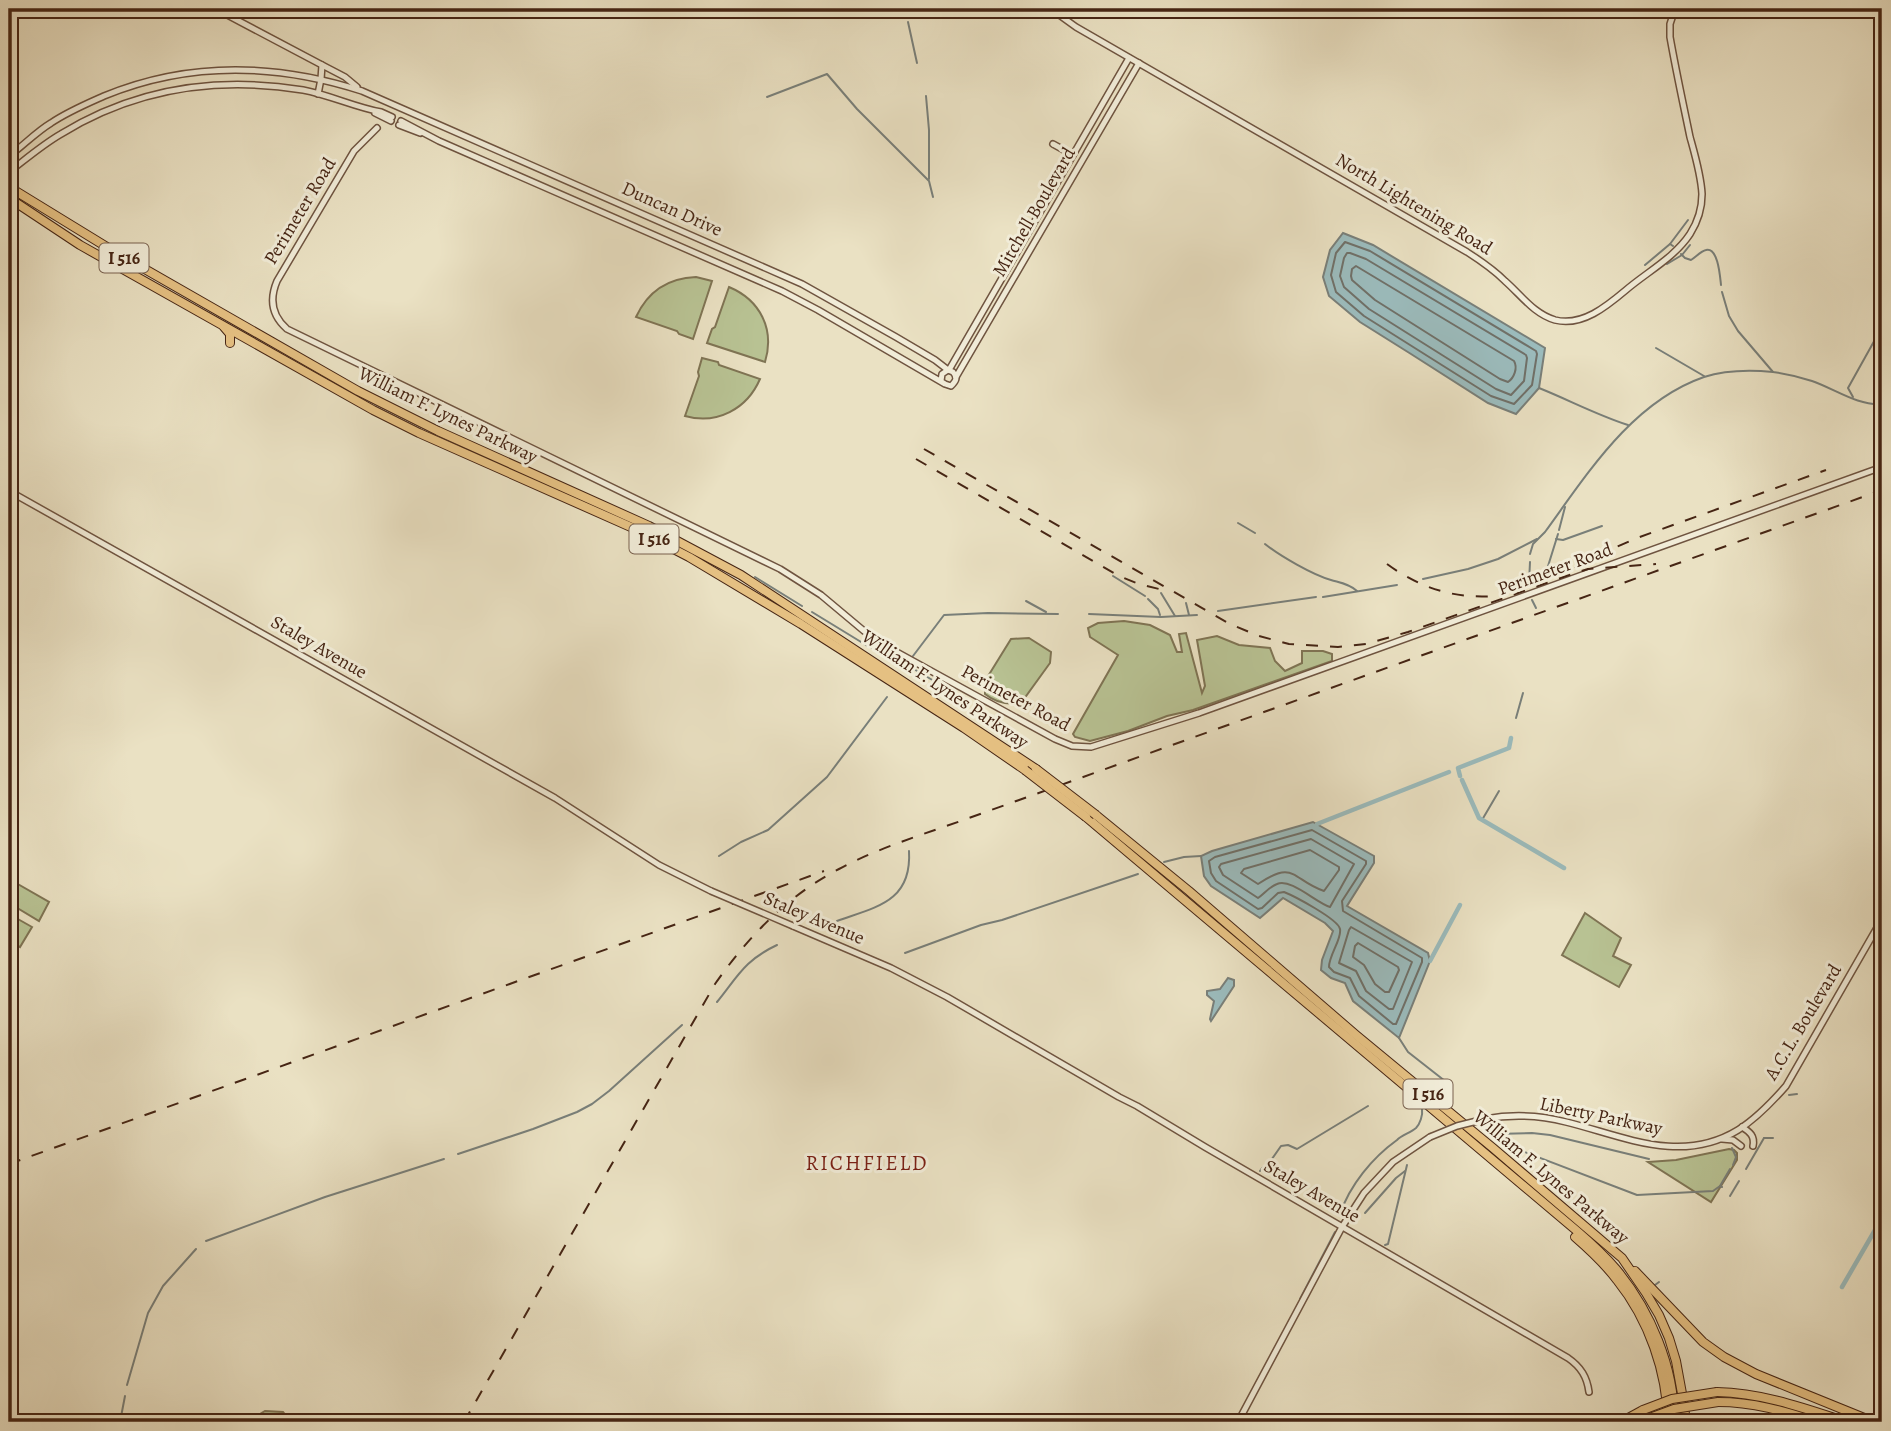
<svg xmlns="http://www.w3.org/2000/svg" width="1891" height="1431" font-family="Alegreya,serif">
<rect width="100%" height="100%" fill="#eae1c3"/>
<filter id="stains"><feTurbulence type="fractalNoise" baseFrequency=".00286" numOctaves="4"/><feColorMatrix values="0 0 0 0 .2 0 0 0 0 .09 0 0 0 0 .02 0 0 0 .5 -.17"/></filter>
<radialGradient id="worn" r=".72"><stop offset=".6" stop-color="#630" stop-opacity="0"/><stop offset="1" stop-color="#630" stop-opacity=".3"/></radialGradient>
<!-- green -->
<g fill="#b8c293" stroke="#7f7454" stroke-width="2">
<path d="M696 277 712 281 693 339 679 334 677 331 636 317C648 291 669 278 696 277Z"/>
<path d="M729 287C760 300 775 329 765 362L707 343 712 329 715 327Z"/>
<path d="M702 358 718 362 719 365 760 379C747 409 717 425 685 416L699 376 698 372Z"/>
<polygon points="1124,621 1150,625 1170,635 1177,652 1182,652 1179,634 1186,633 1202,693 1205,686 1197,640 1217,636 1239,645 1270,648 1275,661 1285,671 1302,663 1302,651 1323,651 1332,654 1332,661 1193,710 1167,716 1128,731 1090,741 1075,737 1073,734 1118,655 1090,637 1088,628 1098,623"/>
<path d="M1029 638 1051 652 1050 663 1021 703C1008 705 996 703 985 694V681L1011 639Z"/>
<polygon points="9,879 49,902 39,921 9,903"/>
<polygon points="1585,913 1621,938 1613,956 1631,965 1619,987 1562,955"/>
<polygon points="9,914 32,927 20,947 9,940"/>
<polygon points="1729,1149 1734,1150 1737,1153 1737,1160 1711,1202 1648,1162 1676,1160"/>
<polygon points="265,1411 283,1412 291,1422 247,1422"/>
</g>
<!-- water -->
<g fill="#9bbbbc" stroke="#797f79" stroke-width="2">
<polygon points="1343,233 1373,245 1545,348 1539,388 1516,414 1488,403 1411,354 1360,322 1329,296 1323,277 1330,250"/>
<polygon points="1313,822 1374,856 1374,863 1347,906 1428,953 1430,961 1399,1038 1353,1001 1345,983 1331,978 1321,970 1322,960 1333,931 1325,923 1283,898 1260,918 1211,886 1204,876 1201,856 1212,851"/>
<polygon points="1228,978 1234,980 1234,986 1211,1021 1210,1019 1214,1001 1207,995 1207,991 1220,989"/>
</g>
<g fill="none" stroke-linecap="round" stroke-linejoin="round">
<!-- shore -->
<g stroke="#707068" stroke-width="2">
<polygon points="1345,242 1370,251 1536,351 1537,354 1532,385 1514,404 1491,396 1364,316 1336,292 1331,275 1336,253"/>
<polygon points="1347,253 1350,253 1366,259 1526,355 1527,358 1524,381 1511,395 1496,389 1369,309 1344,287 1340,276 1344,258"/>
<path d="M1356 266 1514 361C1518 368 1514 378 1508 382L1500 379 1375 300 1352 280 1351 276 1352 269Z"/>
<path d="M1312 830 1366 861V864L1342 901 1343 911 1422 958V962L1396 1024H1393L1359 996 1350 978 1334 972 1329 967C1329 955 1342 939 1340 929 1338 919 1294 896 1284 892L1278 893 1262 908 1258 909 1216 881 1211 873 1209 861 1215 857Z"/>
<path d="M1311 839 1354 864 1330 907C1315 902 1291 878 1277 884 1269 887 1264 894 1258 898L1223 875 1219 867 1221 864Z"/>
<path d="M1310 850 1339 867V870L1324 891C1292 880 1295 859 1258 884L1241 873 1244 869Z"/>
<polygon points="1351,927 1412,962 1393,1009 1389,1009 1366,991 1356,971 1339,963 1349,930"/>
<polygon points="1358,943 1398,967 1399,970 1389,992 1385,992 1375,984 1364,965 1353,957 1355,946"/>
</g>
<!-- stream -->
<g stroke="#797f79" stroke-width="2">
<polyline points="905,9 906,10"/>
<polyline points="908,22 917,63"/>
<polyline points="926,96 929,130 929,179"/>
<polyline points="767,97 827,74 857,109 929,181 933,197"/>
<polyline points="1670,244 1688,220"/>
<path d="M1681 254 1685 258 1691 260C1696 257 1701 251 1706 250 1718 247 1720 276 1721 285"/>
<polyline points="1667,264 1682,255 1690,245"/>
<polyline points="1645,265 1670,244 1673,246"/>
<path d="M1722 292 1729 316 1738 331 1773 372C1787 374 1800 377 1812 381 1835 389 1858 406 1882 404"/>
<polyline points="1656,348 1704,376"/>
<path d="M1539 388C1569 400 1597 415 1628 425"/>
<polyline points="1853,397 1848,388 1882,327"/>
<polyline points="1238,523 1255,533"/>
<polyline points="1559,530 1565,507"/>
<polyline points="1556,539 1563,540 1602,526"/>
<path d="M1265 544C1280 556 1313 575 1331 580 1341 583 1349 584 1357 591"/>
<path d="M1530 554 1533 544 1545 532C1588 473 1632 402 1704 377 1726 370 1751 370 1773 372"/>
<polyline points="1113,576 1145,596"/>
<polyline points="755,577 802,606"/>
<polyline points="1423,579 1468,569 1498,559 1537,539"/>
<polyline points="1544,579 1558,534"/>
<polyline points="1529,583 1530,562"/>
<polyline points="1161,593 1175,616"/>
<polyline points="1323,597 1397,585"/>
<polyline points="1148,599 1158,609 1160,615"/>
<polyline points="1532,600 1536,608"/>
<polyline points="1026,601 1046,612"/>
<polyline points="1186,603 1189,615"/>
<polyline points="1218,611 1316,597"/>
<polyline points="812,612 866,645 907,665 961,697"/>
<polyline points="1089,614 1161,617 1197,615"/>
<polyline points="913,656 944,615 988,613 1058,614"/>
<polyline points="1516,718 1523,693"/>
<polyline points="1482,820 1499,791"/>
<polyline points="719,856 741,842 768,830 827,777 887,697"/>
<polyline points="1164,862 1184,857 1201,856"/>
<path d="M837 921C876 907 912 902 909 851"/>
<polyline points="905,953 981,925 1002,920 1138,874"/>
<path d="M717 1002C738 976 745 960 777 945"/>
<polyline points="1399,1038 1408,1052 1445,1081 1439,1086"/>
<polyline points="1789,1095 1797,1094"/>
<polyline points="1493,1134 1509,1146 1637,1195 1713,1191 1720,1186 1722,1187"/>
<polyline points="1494,1134 1532,1133 1550,1135 1649,1159"/>
<polyline points="1764,1138 1773,1138"/>
<polyline points="1732,1148 1736,1157 1733,1165"/>
<polyline points="458,1154 533,1129 577,1112 592,1104 609,1091 682,1025"/>
<polyline points="1746,1169 1764,1138"/>
<polyline points="1260,1171 1262,1168 1267,1166 1281,1146 1288,1145 1297,1149 1368,1106"/>
<polyline points="1720,1186 1730,1169"/>
<polyline points="1730,1196 1739,1181"/>
<polyline points="1365,1213 1396,1178 1405,1171"/>
<path d="M1340 1214C1350 1185 1372 1158 1397 1140 1402 1135 1410 1133 1416 1128 1420 1124 1423 1115 1422 1109"/>
<polyline points="206,1241 325,1197 444,1159"/>
<polyline points="1385,1245 1388,1244 1407,1165"/>
<polyline points="1655,1285 1659,1282"/>
<polyline points="1300,1299 1335,1232"/>
<polyline points="127,1385 148,1313 163,1286 196,1249"/>
<polyline points="120,1422 125,1396"/>
</g>
<!-- canal -->
<g stroke="#9bbbbc" stroke-width="4.5">
<polyline points="1460,776 1458,768 1509,748 1511,738"/>
<polyline points="1462,780 1479,818 1564,868"/>
<polyline points="1317,824 1449,772"/>
<polyline points="1430,961 1460,905"/>
<polyline points="1842,1287 1882,1218"/>
</g>
<defs>
<g id="tertiary">
<polyline points="216,9 322,65 321,79 318,94"/>
<path d="M1051 9 1076 27 1467 252C1481 261 1494 270 1505 281 1521 295 1534 314 1555 320 1582 327 1607 306 1626 290 1647 272 1674 258 1690 234 1697 223 1702 208 1702 194 1701 175 1695 155 1690 137 1683 103 1676 71 1670 37V24L1675 9"/>
<polyline points="322,65 345,77 357,87"/>
<polyline points="375,113 391,121"/>
<path d="M401 121 439 141 782 291 818 310 945 384 951 386C956 381 958 378 953 372L948 370 942 374 941 381"/>
<polyline points="399,125 420,133"/>
<path d="M377 128 354 151 277 281C269 300 272 316 287 329L780 569 821 595 864 631 891 649 1055 739 1072 746 1091 747 1199 713 1882 467"/>
<polyline points="1053,144 1073,155"/>
<path d="M9 156C23 146 36 132 51 123 67 112 86 104 104 96 189 61 275 63 362 91L802 284 896 337 935 360 948 370"/>
<path d="M9 172C26 159 42 145 61 134 136 88 217 76 303 90 330 95 354 107 381 112L392 117"/>
<polyline points="949,370 1129,58"/>
<polyline points="956,377 1139,63"/>
<polyline points="9,491 555,798 659,865 711,891"/>
<path d="M793 926 891 968 947 997 1119 1097 1137 1106 1205 1147 1568 1358C1581 1367 1587 1377 1589 1392"/>
<path d="M1485 1119C1512 1114 1539 1115 1566 1122 1623 1136 1681 1165 1738 1130 1757 1118 1772 1102 1786 1086L1882 919"/>
<path d="M1742 1127C1750 1132 1755 1136 1753 1146"/>
<polyline points="1722,1139 1733,1140 1741,1146"/>
<polyline points="1238,1422 1342,1227 1364,1193 1393,1162 1430,1137"/>
</g>
<g id="motorway">
<polyline points="9,187 115,252 358,391 438,431 649,526 741,575 1036,769"/>
<polyline points="9,198 80,245 373,410 419,433 633,528 689,557 801,624 964,728 1025,770"/>
<polyline points="224,327 230,334 230,343"/>
<polyline points="1096,815 1189,891 1356,1035 1493,1148 1622,1258 1646,1293 1659,1315 1669,1338 1676,1361 1683,1399 1686,1422"/>
<path d="M1086 817 1577 1231C1591 1243 1604 1255 1616 1269 1650 1310 1675 1368 1674 1422"/>
<path d="M1575 1237C1590 1250 1605 1264 1617 1280 1649 1320 1667 1372 1668 1422"/>
<polyline points="1635,1271 1703,1342 1724,1357 1756,1374 1874,1422"/>
<path d="M1717 1392C1763 1393 1804 1408 1847 1422"/>
<path d="M1718 1402C1753 1402 1784 1411 1817 1422"/>
<polyline points="1621,1422 1643,1410"/>
</g>
</defs>
<!-- tertiary casing -->
<use href="#tertiary" stroke="#6f5440" stroke-width="8"/>
<!-- motorway casing -->
<use href="#motorway" stroke="#462514" stroke-width="10"/>
<!-- tertiary -->
<use href="#tertiary" stroke="#f1ecd8" stroke-width="5"/>
<!-- motorway -->
<use href="#motorway" stroke="#e5c082" stroke-width="8"/>
<!-- rail -->
<g stroke="#462514" stroke-width="2" stroke-dasharray="12 12" stroke-linecap="butt">
<polyline points="924,449 1230,624 1259,636 1289,644 1338,647 1366,644 1408,632 1575,573 1588,569 1656,564"/>
<polyline points="916,459 1119,576 1139,584 1159,589"/>
<path d="M1387 564C1420 588 1454 599 1495 596"/>
<polyline points="1575,568 1591,558 1637,538 1826,470"/>
<polyline points="9,1164 824,871"/>
<path d="M464 1422 715 984C748 937 787 896 839 869 880 847 925 834 969 818L1882 490"/>
</g>
<defs>
<g id="tertiary-bridge">
<polyline points="711,891 793,926"/>
<polyline points="1430,1137 1457,1126 1485,1119"/>
</g>
<g id="motorway-bridge">
<polyline points="1036,769 1096,815"/>
<polyline points="1025,770 1086,817"/>
<polyline points="1643,1410 1672,1399 1717,1392"/>
<polyline points="1644,1420 1674,1409 1718,1402"/>
</g>
</defs>
<!-- tertiary-bridge casing -->
<use href="#tertiary-bridge" stroke="#6f5440" stroke-width="8" stroke-linecap="butt"/>
<!-- motorway-bridge casing -->
<use href="#motorway-bridge" stroke="#462514" stroke-width="10" stroke-linecap="butt"/>
<!-- tertiary-bridge -->
<use href="#tertiary-bridge" stroke="#f1ecd8" stroke-width="5"/>
<!-- motorway-bridge -->
<use href="#motorway-bridge" stroke="#e5c082" stroke-width="8"/>
</g>
<g text-anchor="middle" dominant-baseline="central" stroke-width="6" stroke-linejoin="round" paint-order="stroke">
<!-- shield labels -->
<g fill="#f1ecd8" stroke="#79614f" stroke-width="2">
<rect x="99.5" y="243.5" width="49" height="29" rx="5"/>
<rect x="629.5" y="524.5" width="49" height="29" rx="5"/>
<rect x="1403.5" y="1079.5" width="49" height="29" rx="5"/>
</g>
<g font-size="18" font-weight="bold" fill="#462514">
<text x="124" y="258">I 516</text>
<text x="654" y="539">I 516</text>
<text x="1428" y="1094">I 516</text>
</g>
<!-- street labels -->
<g font-size="19" fill="#462514" stroke="#f1ecd8">
<text transform="translate(1414 204) rotate(31)">North Lightening Road</text>
<text transform="translate(672 209) rotate(24)">Duncan Drive</text>
<text transform="translate(300 211) rotate(-59)">Perimeter Road</text>
<text transform="translate(1034 212) rotate(-60)">Mitchell Boulevard</text>
<text transform="translate(448 415) rotate(26)">William F. Lynes Parkway</text>
<text transform="translate(1555 569) rotate(-20)">Perimeter Road</text>
<text transform="translate(319 647) rotate(30)">Staley Avenue</text>
<text transform="translate(945 689) rotate(34)">William F. Lynes Parkway</text>
<text transform="translate(1016 698) rotate(28)">Perimeter Road</text>
<text transform="translate(814 918) rotate(23)">Staley Avenue</text>
<text transform="translate(1803 1022) rotate(-59)">A.C.L. Boulevard</text>
<text transform="translate(1601 1116) rotate(12)">Liberty Parkway</text>
<text transform="translate(1551 1177) rotate(40)">William F. Lynes Parkway</text>
<text transform="translate(1312 1191) rotate(30)">Staley Avenue</text>
</g>
<!-- neighbourhood labels -->
<g font-size="21" letter-spacing="2" fill="#7a1f14" stroke="#f1ecd8">
<text x="867" y="1163">RICHFIELD</text>
</g>
</g>
<!-- margin -->
<rect width="1891" height="1431" fill="none" stroke="#eae1c3" stroke-width="35"/>
<rect x="10" y="10" width="1870" height="1410" fill="none" stroke="#462514" stroke-width="3.5"/>
<rect x="18" y="18" width="1856" height="1396" fill="none" stroke="#462514" stroke-width="2"/>
<rect width="100%" height="100%" filter="url(#stains)"/>
<rect width="100%" height="100%" fill="url(#worn)"/>
</svg>
